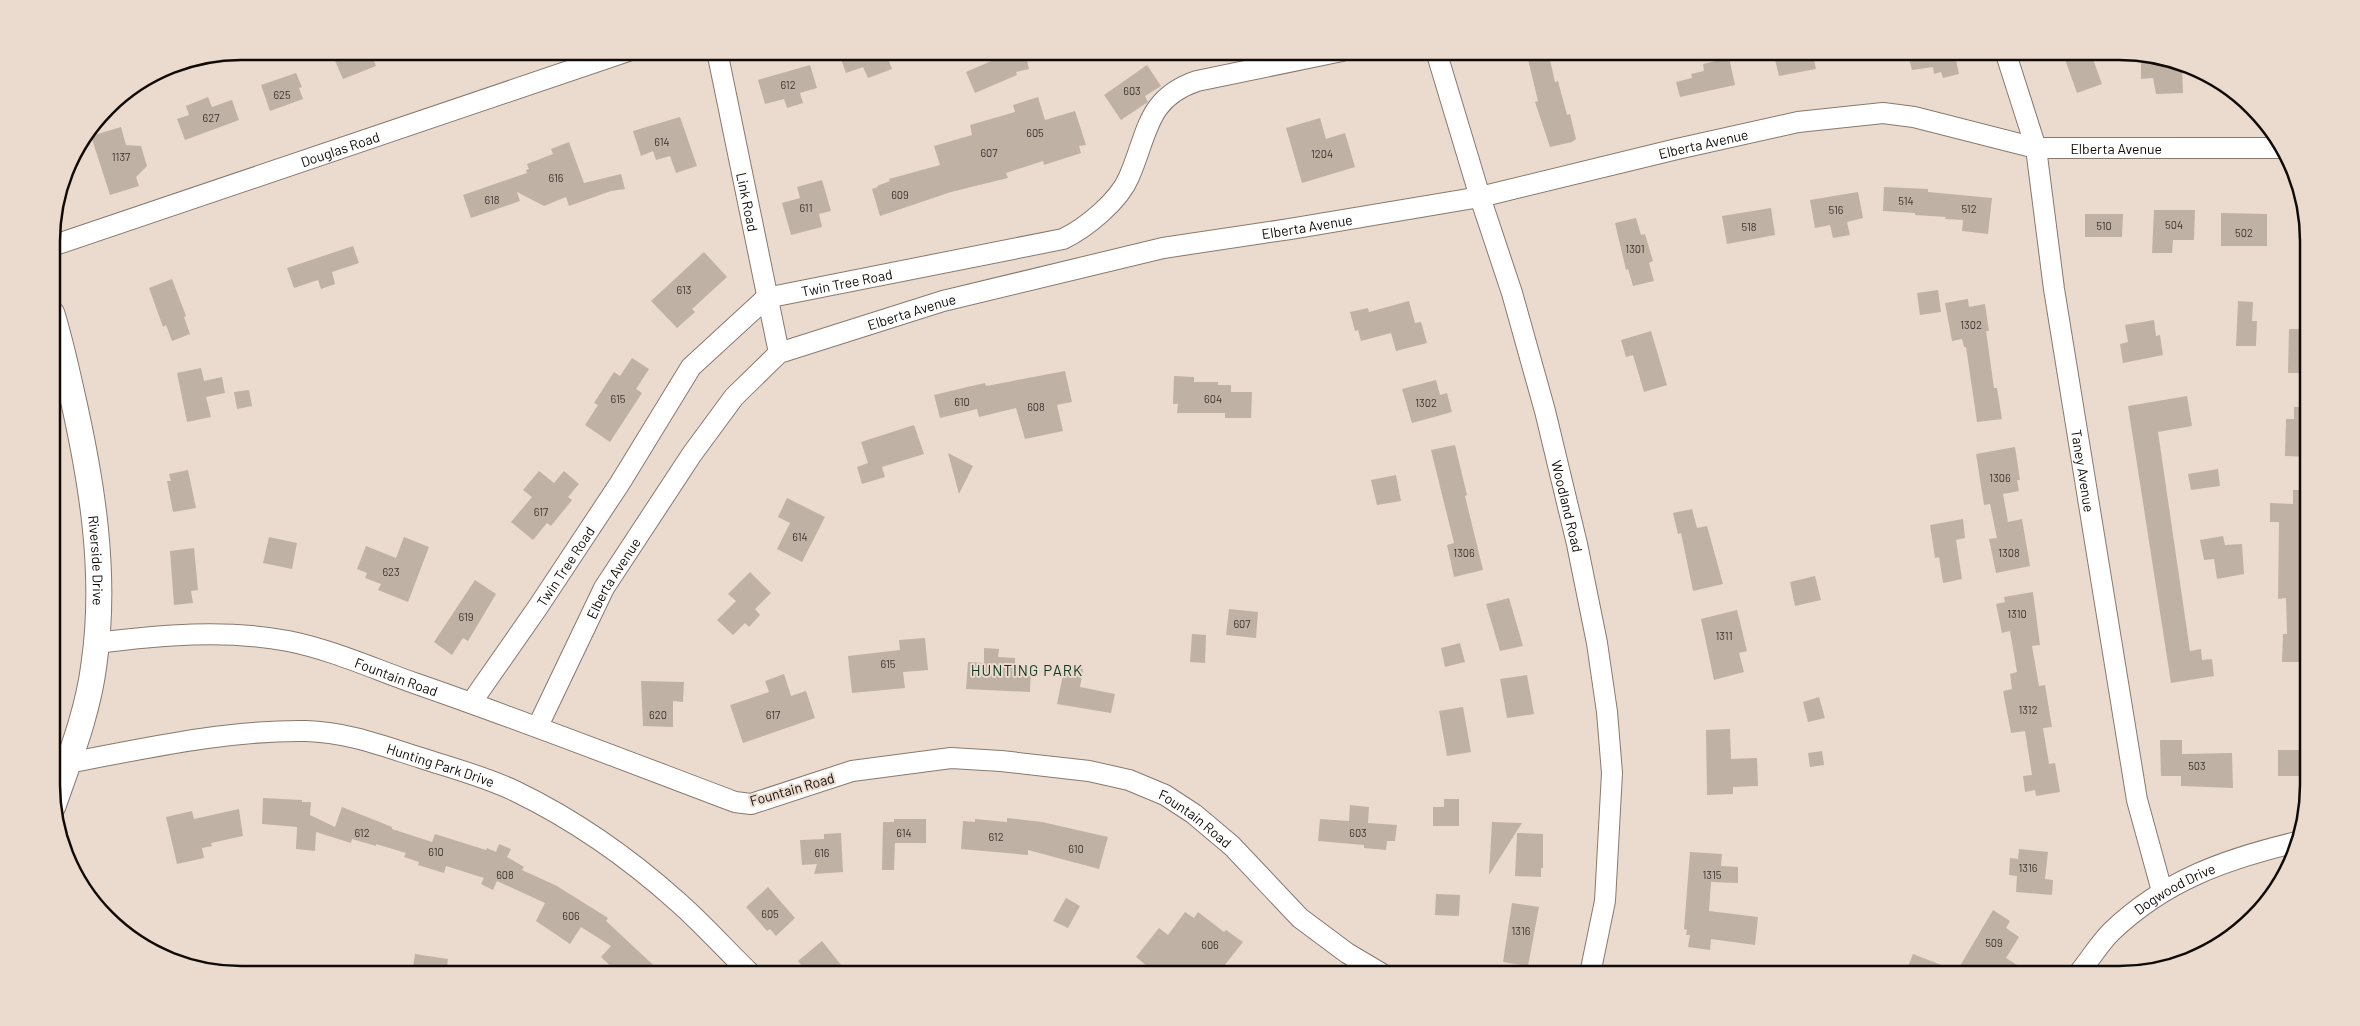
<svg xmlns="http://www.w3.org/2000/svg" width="2360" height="1026" font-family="Barlow,sans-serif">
<rect width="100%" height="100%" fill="#ebdbcf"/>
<!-- building -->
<g fill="#c0b1a5">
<polygon points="343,51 370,51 376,66 343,79 333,56"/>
<polygon points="838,51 885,51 892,69 868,78 863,67 846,73"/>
<polygon points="1020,51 1025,51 1029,69 1016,72 1017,75 975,93 966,72 1005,55"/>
<polygon points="1526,51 1548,51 1555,82 1558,81 1567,115 1570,114 1576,139 1572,142 1550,147 1535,102 1538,101"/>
<polygon points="1773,51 1812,51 1816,69 1779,76"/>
<polygon points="1907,51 1954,51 1959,74 1943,78 1941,72 1934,74 1933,67 1912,70"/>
<polygon points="2062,51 2090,51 2102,84 2077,93"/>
<polygon points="2141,56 2182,64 2183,93 2156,94 2153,78 2141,79"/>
<polygon points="1729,58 1735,85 1680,97 1676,82 1692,78 1691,74 1704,71 1703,64"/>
<polygon points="810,65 817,88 800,93 803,103 787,108 784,99 765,104 758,80"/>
<polygon points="1147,65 1161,86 1145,96 1148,102 1121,120 1104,95"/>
<polygon points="296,73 302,87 299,88 303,99 270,111 261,85"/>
<polygon points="208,97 212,107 232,100 239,120 185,140 177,119 189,115 186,106"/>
<polygon points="1038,97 1045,120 1075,111 1086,145 1079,146 1081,153 1044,165 1043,161 1006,173 1008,178 951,192 880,216 872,189 878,187 877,186 890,181 889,179 940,165 934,146 972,135 970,125 1015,112 1013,105"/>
<polygon points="680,117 697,166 676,173 670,156 656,160 653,151 641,156 633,131"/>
<polygon points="1320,118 1326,139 1345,133 1355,167 1302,183 1286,128"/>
<polygon points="121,127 126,145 141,146 147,166 136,177 139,186 110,195 91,136"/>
<polygon points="569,142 584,183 621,174 625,189 611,191 569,206 566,197 544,206 517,192 520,201 471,218 463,195 527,173 526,170 529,169 527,164 553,154 551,149"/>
<polygon points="822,180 831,211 819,214 822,227 791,235 782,203 800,198 797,187"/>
<polygon points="1884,187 1928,189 1928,192 1992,198 1988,234 1962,231 1963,220 1945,219 1946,217 1915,215 1915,213 1883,211"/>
<polygon points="1858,192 1863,218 1847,222 1850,235 1833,238 1830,225 1815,228 1810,200"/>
<polygon points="1771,208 1775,235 1727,244 1722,216"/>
<polygon points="2154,210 2195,210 2194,240 2173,240 2172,253 2152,253"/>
<polygon points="2221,213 2267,214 2267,246 2221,246"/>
<polygon points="2085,214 2123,214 2122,237 2085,237"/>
<polygon points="1636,218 1641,235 1645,234 1653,261 1649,263 1654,281 1633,286 1628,269 1626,270 1615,223"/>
<polygon points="353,246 359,263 332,272 335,284 321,289 318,280 294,288 287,268"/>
<polygon points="704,252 727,277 692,309 695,312 677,328 651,301"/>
<polygon points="172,279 186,316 184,317 190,334 172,341 166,325 163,327 149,288"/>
<polygon points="1938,290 1941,312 1920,315 1917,293"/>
<polygon points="1968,299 1969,307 1985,304 1989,331 1986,331 1994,388 1997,388 2002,419 1977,422 1966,347 1964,347 1962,339 1952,341 1945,303"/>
<polygon points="1409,301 1415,323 1421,322 1427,343 1396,351 1391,333 1361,341 1358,330 1355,331 1350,312 1368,308 1369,312"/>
<polygon points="2238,301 2253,302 2252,321 2257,321 2256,346 2236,346"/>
<polygon points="2154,320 2156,336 2160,335 2163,355 2123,363 2120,344 2128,342 2125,325"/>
<polygon points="2289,329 2307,329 2308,373 2288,373"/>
<polygon points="1651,331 1667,385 1644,392 1633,355 1626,357 1621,340"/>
<polygon points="632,358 649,369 636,389 642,393 610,442 585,425 598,405 594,403 614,372 620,376"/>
<polygon points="201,368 204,381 222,377 225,393 206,397 211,417 187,422 177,373"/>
<polygon points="1065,371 1072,402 1057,405 1063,431 1025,439 1016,408 979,417 977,409 940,418 934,395 967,387 985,383 986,386"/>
<polygon points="1174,376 1194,377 1194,382 1218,382 1218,385 1231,385 1231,392 1252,392 1251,418 1225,418 1225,413 1177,413 1178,404 1173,404"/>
<polygon points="1436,380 1440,395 1447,393 1452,412 1412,423 1402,389"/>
<polygon points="249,390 252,406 237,409 234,392"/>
<polygon points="2187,396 2192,426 2158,432 2190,651 2201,649 2202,660 2212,659 2214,676 2171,683 2128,406"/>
<polygon points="2294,407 2308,407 2308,457 2285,456 2286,419 2294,419"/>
<polygon points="914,425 924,454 882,467 885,477 862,484 857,467 868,463 861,442"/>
<polygon points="1455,445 1467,495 1465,496 1483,570 1454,577 1447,545 1454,543 1431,450"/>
<polygon points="2015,447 2020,480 2017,480 2019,491 2003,494 2008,522 2022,519 2030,566 1996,573 1989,539 1997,538 1990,504 1984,505 1976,454"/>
<polygon points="948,453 973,466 959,494"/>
<polygon points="2218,469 2220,486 2191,490 2188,474"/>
<polygon points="188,470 196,508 173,512 167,481 171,481 169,474"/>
<polygon points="539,471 554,483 564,471 579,484 568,497 572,500 551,526 547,523 533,540 511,522 532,497 523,490"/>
<polygon points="1396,475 1401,501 1377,505 1371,480"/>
<polygon points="2293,490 2308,490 2308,546 2305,546 2306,580 2308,580 2308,662 2282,662 2283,634 2287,634 2286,598 2278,599 2279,522 2270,522 2270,503 2293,504"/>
<polygon points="787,498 825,517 802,562 777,549 790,523 778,517"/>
<polygon points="1692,509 1697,528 1707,526 1723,584 1693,591 1681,533 1678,534 1673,513"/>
<polygon points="1963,519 1965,538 1956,540 1962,579 1943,583 1939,557 1935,558 1930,525"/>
<polygon points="2223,536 2225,545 2242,544 2244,574 2217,579 2214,559 2204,560 2200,540"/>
<polygon points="269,537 297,543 292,569 263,563"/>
<polygon points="404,537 429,547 408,602 378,590 381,584 365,578 367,573 357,569 366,546 396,558"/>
<polygon points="194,548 198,590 191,591 193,603 174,605 170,551"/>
<polygon points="750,572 771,593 755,609 760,615 749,627 745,623 733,635 717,620 736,601 728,594"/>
<polygon points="1815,576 1821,600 1795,606 1790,582"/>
<polygon points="475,580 496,594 468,641 463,638 452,655 434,642"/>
<polygon points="2033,592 2040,645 2032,646 2039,686 2045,685 2052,727 2043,728 2049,764 2055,763 2060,792 2036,796 2035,790 2025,792 2023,776 2032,775 2025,731 2011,733 2003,691 2012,689 2010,674 2017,672 2010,631 2002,633 1996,604 2005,602 2004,597"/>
<polygon points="1509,598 1523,646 1500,651 1486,604"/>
<polygon points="1229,609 1258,612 1256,638 1226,635"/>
<polygon points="1737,610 1747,651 1739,653 1744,672 1714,680 1701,619"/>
<polygon points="1192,634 1206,635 1205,663 1190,662"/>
<polygon points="925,638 928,670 903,672 905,688 852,693 848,656 900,650 899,640"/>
<polygon points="1460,643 1465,662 1445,667 1441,648"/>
<polygon points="984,648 999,649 998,657 1015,658 1015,666 1031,667 1030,692 966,689 968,662 984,663"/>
<polygon points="1065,665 1083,669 1080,687 1115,694 1111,713 1057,704"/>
<polygon points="784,674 791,696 806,691 815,718 743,743 730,705 769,692 765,681"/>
<polygon points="1527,675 1534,714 1507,718 1500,679"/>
<polygon points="641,681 684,682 683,702 673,701 673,727 643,726"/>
<polygon points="1819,697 1825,718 1808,722 1803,702"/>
<polygon points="1463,707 1471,752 1447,756 1439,711"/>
<polygon points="1730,729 1731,759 1757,758 1758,786 1733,787 1733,794 1707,795 1706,730"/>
<polygon points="2160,740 2182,740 2182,754 2232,753 2233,788 2181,786 2181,776 2161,776"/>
<rect x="2278" y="750" width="31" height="26"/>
<polygon points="1822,751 1824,765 1810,767 1808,753"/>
<polygon points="263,798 302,800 302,802 311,802 310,815 335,827 342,807 392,827 392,829 432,842 435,834 486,850 487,848 496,852 499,844 511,849 507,857 524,867 522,870 557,886 608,918 606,921 664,975 620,975 601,957 611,946 581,927 570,944 536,921 545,903 497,881 493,890 481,884 484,878 446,866 444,873 418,865 419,862 404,857 406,853 376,844 376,846 352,839 351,843 316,832 315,851 296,849 297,827 262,824"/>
<polygon points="1444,799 1459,799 1459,826 1433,826 1433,807 1444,807"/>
<polygon points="1350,805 1369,807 1368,823 1397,825 1395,841 1387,841 1386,850 1364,848 1364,845 1318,841 1320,819 1349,821"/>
<polygon points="239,809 243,836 211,843 212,846 202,848 204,858 177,864 166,817 192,811 194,819"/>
<polygon points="1007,818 1042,822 1108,837 1099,869 1028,850 1028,855 961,849 963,821 975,822 975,819 1007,822"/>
<polygon points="894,819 926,819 926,843 895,843 894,870 882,870 883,822 894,822"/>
<polygon points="1492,822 1522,823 1489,875"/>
<polygon points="841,833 843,872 814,874 817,864 802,865 800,840 824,839 824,834"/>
<polygon points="1517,833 1543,834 1543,868 1541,868 1541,877 1515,876"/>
<polygon points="2019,849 2048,852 2045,879 2053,880 2052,895 2016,892 2017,876 2009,875 2010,858 2018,859"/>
<polygon points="1690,852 1722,854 1721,866 1738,867 1738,883 1711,882 1709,911 1758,917 1755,945 1711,939 1710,950 1688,947 1690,935 1686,935 1687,930 1684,929"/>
<polygon points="768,887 795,918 776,936 770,929 767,931 746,907"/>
<polygon points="1436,894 1460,895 1459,916 1435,915"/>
<polygon points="1066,898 1080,906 1068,928 1053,921"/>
<polygon points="1512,903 1539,907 1528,966 1503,962"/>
<polygon points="1993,910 2010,921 2006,928 2019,937 2006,958 2017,965 2011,974 1905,974 1913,954 1957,971"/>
<polygon points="1185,912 1194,918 1198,912 1224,932 1226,930 1243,942 1220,971 1213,965 1206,975 1158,975 1136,957 1159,928 1168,935"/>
<polygon points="822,941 849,975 810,975 798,961"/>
<polygon points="415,954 448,959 446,975 412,975"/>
</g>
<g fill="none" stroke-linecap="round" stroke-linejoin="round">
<defs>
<g id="minor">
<path id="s1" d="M717 51 779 353"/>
<path id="s2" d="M1436 51 1480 197 1512 293 1545 411 1577 544 1597 643 1607 712 1612 773 1605 901 1590 974"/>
<path id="s3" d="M2005 51 2036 148 2054 289 2137 800 2162 891"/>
<path id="s4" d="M52 246 628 51"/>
<path id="s5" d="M97 643C160 635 225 629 288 641 333 650 374 669 417 684 524 721 629 762 735 802L751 804 852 771 951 758 1001 761 1089 771 1129 780 1165 795 1194 814 1232 846 1300 918 1347 953 1384 975"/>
<path id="s6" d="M471 703 538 607 620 483 691 367 766 298 1063 239C1086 228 1119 201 1129 177 1148 134 1146 98 1197 81L1342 51"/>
<path id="s7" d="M538 726 604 588 692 454 734 397 779 353 943 301 1163 248 1290 229 1480 197 1677 149 1798 122 1883 113 1914 117 2036 148H2282"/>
<path id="s8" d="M68 763C147 748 226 730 306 731 347 732 383 746 421 758 452 768 486 777 515 791 575 820 629 858 678 902 704 925 727 951 752 975"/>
<path id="s9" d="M2078 974C2089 961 2099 944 2111 932 2165 880 2226 859 2297 842"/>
</g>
<g id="tertiary">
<path id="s10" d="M52 314C60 340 66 367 72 394 92 482 107 574 94 664 88 713 69 760 53 806"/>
</g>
</defs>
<!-- minor casing -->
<use href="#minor" stroke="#88796f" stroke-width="22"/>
<!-- tertiary casing -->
<use href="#tertiary" stroke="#88796f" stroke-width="27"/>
<!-- minor -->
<use href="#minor" stroke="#fff" stroke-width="20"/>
<!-- tertiary -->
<use href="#tertiary" stroke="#fff" stroke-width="25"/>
</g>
<g text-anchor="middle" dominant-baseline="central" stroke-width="4" stroke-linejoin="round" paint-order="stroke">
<!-- number labels -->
<g font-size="11" fill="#3c342e">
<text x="788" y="84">612</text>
<text x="1132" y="90">603</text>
<text x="282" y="94">625</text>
<text x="211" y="117">627</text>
<text x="1035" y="132">605</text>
<text x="662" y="141">614</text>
<text x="989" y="152">607</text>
<text x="1322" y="153">1204</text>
<text x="121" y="156">1137</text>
<text x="556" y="177">616</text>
<text x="900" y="194">609</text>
<text x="492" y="199">618</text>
<text x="1906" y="200">514</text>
<text x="806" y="207">611</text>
<text x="1969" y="208">512</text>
<text x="1836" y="209">516</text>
<text x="2174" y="224">504</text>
<text x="2104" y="225">510</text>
<text x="1749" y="226">518</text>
<text x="2244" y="232">502</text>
<text x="1635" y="248">1301</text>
<text x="684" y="289">613</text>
<text x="1971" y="324">1302</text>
<text x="618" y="398">615</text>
<text x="1213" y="398">604</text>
<text x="962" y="401">610</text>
<text x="1426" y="402">1302</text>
<text x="1036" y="406">608</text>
<text x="2000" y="477">1306</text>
<text x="541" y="511">617</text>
<text x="800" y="536">614</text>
<text x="1464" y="552">1306</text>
<text x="2009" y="552">1308</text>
<text x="391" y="571">623</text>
<text x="2017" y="613">1310</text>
<text x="466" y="616">619</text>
<text x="1242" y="623">607</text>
<text x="1724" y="635">1311</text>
<text x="888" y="663">615</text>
<text x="2028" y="709">1312</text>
<text x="658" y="714">620</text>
<text x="773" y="714">617</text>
<text x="2197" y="765">503</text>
<text x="362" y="832">612</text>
<text x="904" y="832">614</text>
<text x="1358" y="832">603</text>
<text x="996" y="836">612</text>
<text x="1076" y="848">610</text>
<text x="436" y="851">610</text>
<text x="822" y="852">616</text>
<text x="2028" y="867">1316</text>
<text x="505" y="874">608</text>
<text x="1712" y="874">1315</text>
<text x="770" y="913">605</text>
<text x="571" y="915">606</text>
<text x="1521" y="930">1316</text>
<text x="1994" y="942">509</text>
<text x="1210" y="944">606</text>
</g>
<!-- street labels -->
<g font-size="14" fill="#100b07" stroke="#ebdbcf">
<text stroke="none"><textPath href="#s7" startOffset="1396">Elberta Avenue</textPath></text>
<text stroke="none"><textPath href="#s7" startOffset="1816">Elberta Avenue</textPath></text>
<text stroke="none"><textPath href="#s4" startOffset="304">Douglas Road</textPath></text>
<text stroke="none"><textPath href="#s1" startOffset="154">Link Road</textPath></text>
<text stroke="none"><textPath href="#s7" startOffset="991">Elberta Avenue</textPath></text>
<text stroke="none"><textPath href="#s6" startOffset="586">Twin Tree Road</textPath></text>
<text stroke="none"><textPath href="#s7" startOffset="586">Elberta Avenue</textPath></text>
<text stroke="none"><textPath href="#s3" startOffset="428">Taney Avenue</textPath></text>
<text stroke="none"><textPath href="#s2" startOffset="474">Woodland Road</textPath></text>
<text stroke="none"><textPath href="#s10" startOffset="251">Riverside Drive</textPath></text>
<text stroke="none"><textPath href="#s6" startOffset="166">Twin Tree Road</textPath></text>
<text stroke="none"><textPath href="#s7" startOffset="166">Elberta Avenue</textPath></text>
<text stroke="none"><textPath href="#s5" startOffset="306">Fountain Road</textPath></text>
<text stroke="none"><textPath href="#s8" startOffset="380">Hunting Park Drive</textPath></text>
<text transform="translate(792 789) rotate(-16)">Fountain Road</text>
<text stroke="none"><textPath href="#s5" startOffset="1146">Fountain Road</textPath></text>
<text stroke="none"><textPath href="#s9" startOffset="131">Dogwood Drive</textPath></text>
</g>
<!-- neighbourhood labels -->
<g font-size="15" letter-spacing="1" fill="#0c3620" stroke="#ebdbcf">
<text x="1027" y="670">HUNTING PARK</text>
</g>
</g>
<!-- crop -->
<path d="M0 0H2360V1026H0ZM241 60H2119A181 181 0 0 1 2300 241V785A181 181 0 0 1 2119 966H241A181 181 0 0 1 60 785V241A181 181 0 0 1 241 60Z" fill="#ebdbcf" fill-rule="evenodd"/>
<path fill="none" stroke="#100b07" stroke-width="2.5" d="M241 60H2119A181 181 0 0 1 2300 241V785A181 181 0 0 1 2119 966H241A181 181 0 0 1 60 785V241A181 181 0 0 1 241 60Z"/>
</svg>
